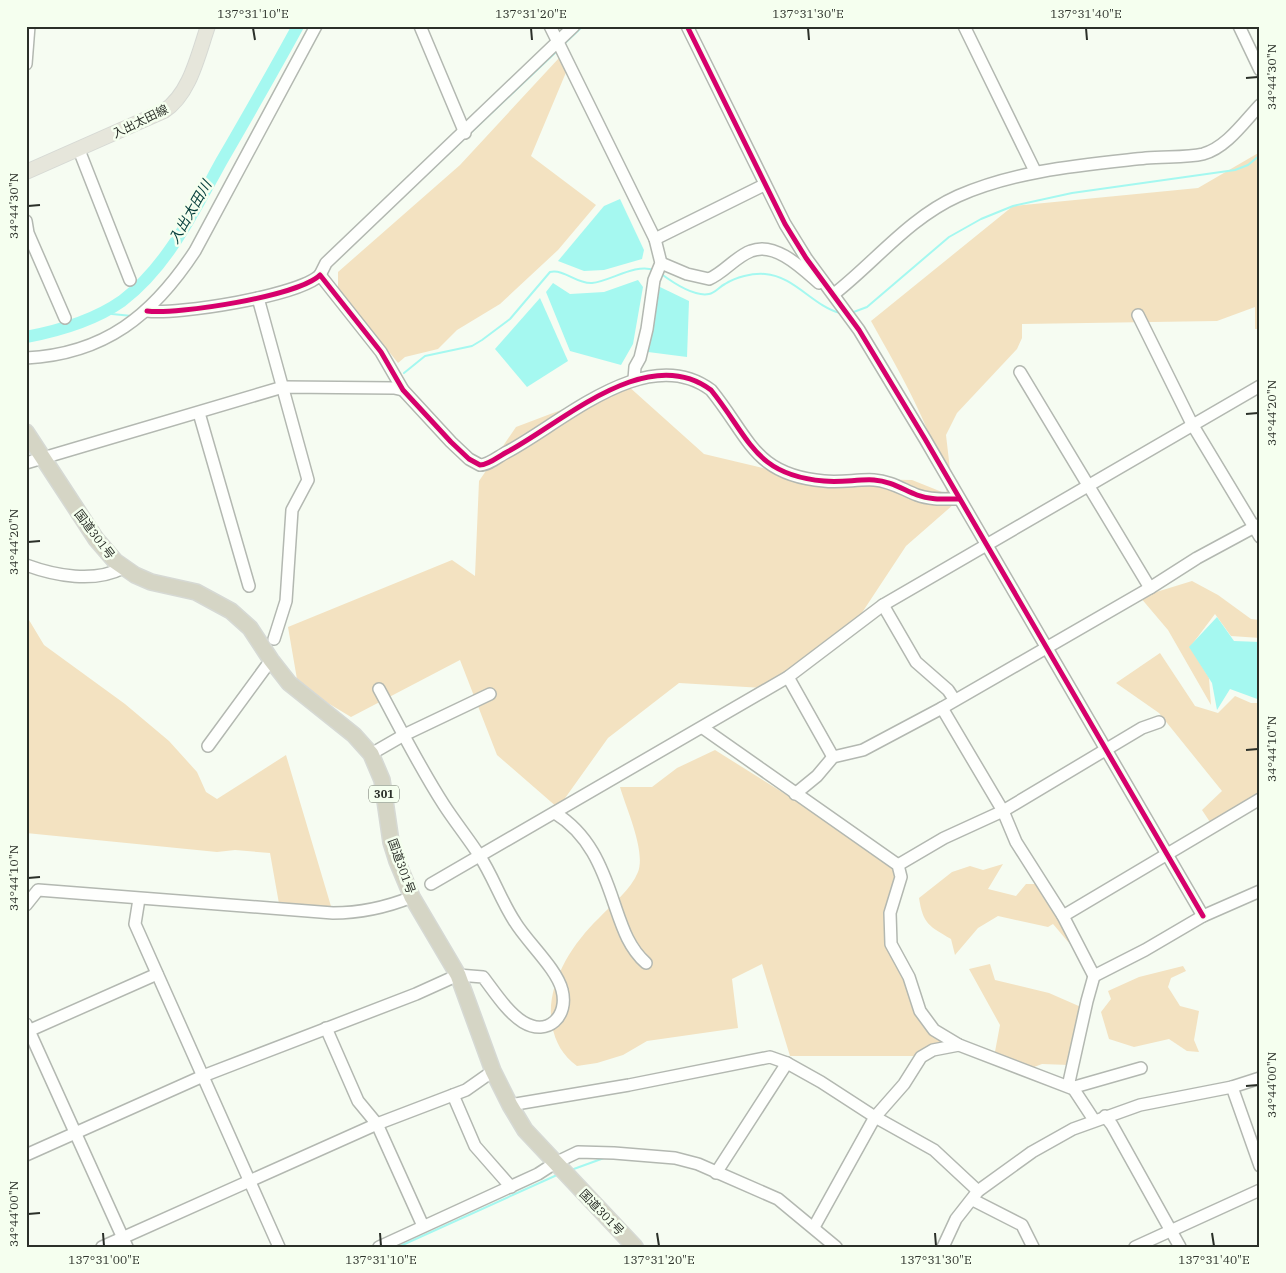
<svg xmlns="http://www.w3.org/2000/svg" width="1286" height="1273" font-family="'IBM Plex Serif','Noto Sans JP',serif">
<rect width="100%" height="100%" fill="#f6fcf2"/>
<!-- green -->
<g fill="#f3e2c1">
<polygon points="559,58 567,70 531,156 596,205 558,250 500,304 457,330 438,349 405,357 398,363 338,288 338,272 460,165"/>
<path d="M1260 152V329H1255V307L1217 321 1022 324V338L1017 349 957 413 946 435 954 504 906 546 844 640 763 688 679 683 608 738 558 808 497 755 460 660 351 717 298 685 288 627 452 560 475 576 479 481 516 427 627 385 704 454 805 478 912 480 947 494C935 431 902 377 871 321L1013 206 1198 188Z"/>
<polygon points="1192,581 1218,595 1251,619 1260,620 1260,638 1231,636 1215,614 1190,647 1209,678 1211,705 1168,630 1140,597"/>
<polygon points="26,615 44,645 125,704 169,741 197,772 206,792 217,799 286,755 333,913 281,915 270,853 235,850 217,852 26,833"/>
<polygon points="1160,653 1195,706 1218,713 1235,696 1251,703 1260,703 1260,795 1210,822 1202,810 1222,791 1159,713 1116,683"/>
<path d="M715 750 898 865 889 934 926 1021 950 1047 921 1056H790L762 964 732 979 738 1028 647 1041 623 1055 597 1063 577 1066C563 1056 555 1042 552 1025 545 986 571 945 599 918 612 904 631 890 638 872 646 851 626 808 620 787H652L677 768Z"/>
<path d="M1003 864 988 889 1016 896 1026 884H1043L1086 963 1053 924 1048 927 998 916 978 928 955 955 951 939C929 926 923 924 919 898L952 872 970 866 983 870Z"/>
<polygon points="990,964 995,980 1049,993 1081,1007 1069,1065 1042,1064 1029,1069 994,1057 1000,1025 969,969"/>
<polygon points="1183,966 1186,971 1171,978 1168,987 1180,1006 1199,1011 1194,1040 1199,1052 1187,1051 1169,1039 1134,1047 1109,1039 1101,1012 1111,999 1108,991 1139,977"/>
</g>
<!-- water -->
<g fill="#a5f8f0">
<polygon points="620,199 644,250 642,259 604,270 584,271 558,261 604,206"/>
<polygon points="638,280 643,287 633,344 621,365 570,351 546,292 553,283 570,294 604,292"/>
<polygon points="660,287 689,301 687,357 648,352"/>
<polygon points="540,298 568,361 527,387 495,349"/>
<polygon points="1217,617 1234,641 1260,642 1260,700 1230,689 1217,710 1212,683 1189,647"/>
</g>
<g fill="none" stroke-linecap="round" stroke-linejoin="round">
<!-- stream -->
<g stroke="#a5f8f0" stroke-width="2">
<polyline points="564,44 583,26"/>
<polyline points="370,228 557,51"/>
<path d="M660 273C672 282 694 297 709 294 715 293 719 287 725 284 736 277 752 273 765 274 794 276 813 306 840 313"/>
<polyline points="105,311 112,314 132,316"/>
<polyline points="851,313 867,307 949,237 981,219 1013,206 1072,193 1235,170 1248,165 1260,155"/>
<path d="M404 373 425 356 472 346 482 340 510 319 550 272C565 269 576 284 592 283 611 281 635 263 654 270"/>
<polyline points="571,1170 604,1158"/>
<polyline points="398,1247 557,1175"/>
</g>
<!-- river -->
<path stroke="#a5f8f0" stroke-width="12" d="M26 337C58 331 95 320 122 301 168 266 194 211 221 162 247 117 273 72 298 26"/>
<defs>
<g id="minor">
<polyline points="420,26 465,133"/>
<polyline points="550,26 655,239 661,263 654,280 647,329 640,358 635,367 634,379"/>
<polyline points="687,26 785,224 806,258 859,330 925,439 1203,916"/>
<polyline points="964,26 1035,171"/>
<polyline points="1239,26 1260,70"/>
<polyline points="26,64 29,26"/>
<polyline points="79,150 130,280"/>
<polyline points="26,221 28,233 65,318"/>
<polyline points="655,239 764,185"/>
<path d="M661 263 687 274 709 279C725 272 735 257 751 251 775 241 803 269 819 283"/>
<polyline points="320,275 326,263 574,26"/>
<path d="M834 294C875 262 909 218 958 196 1017 170 1083 165 1146 158 1164 156 1186 158 1203 154 1226 148 1244 122 1260 105"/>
<polyline points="258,298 308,480 292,510 286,601 274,639"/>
<path d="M147 311C177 315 299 296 320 275L381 352 403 390 451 442 469 459 480 465C489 465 499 456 507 452 562 423 647 342 711 390 750 438 754 475 824 481 841 483 858 479 874 480 890 481 902 489 917 495 930 500 945 499 959 499"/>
<polyline points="1138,315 1192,424 1260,537"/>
<path d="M26 358C105 354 153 315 195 251L316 26"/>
<polyline points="1020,372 1150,588"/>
<polyline points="199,413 249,586"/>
<polyline points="26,463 283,387 394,388 403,390"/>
<path d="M26 565C56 576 94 583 123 568"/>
<polyline points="883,605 916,662 948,690 954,699"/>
<polyline points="788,677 833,757"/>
<polyline points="942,708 1003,811 1016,842 1063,916 1094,976 1145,950 1203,916 1260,891"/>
<polyline points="703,728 898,865 901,877 890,913 891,944 909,977 920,1011 934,1030 959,1045 1071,1088 1141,1068"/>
<polyline points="208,746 271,660"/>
<polyline points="371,754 404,735 490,694"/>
<polyline points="795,794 817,776 833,757 863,750 942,708 1150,588 1197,558 1260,524"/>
<path d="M555 813C589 834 602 867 614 903 622 926 628 947 646 963"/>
<polyline points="898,865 944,838 1003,811 1142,728 1159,722"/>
<polyline points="431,884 788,677 883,605 1260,386"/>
<polyline points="139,899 135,924 279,1247"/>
<path d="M26 905 38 890 333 913C360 913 387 907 412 897"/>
<polyline points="1063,916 1260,799"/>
<polyline points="26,1024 127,1247"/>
<polyline points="326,1028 358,1101 377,1124 423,1226"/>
<polyline points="26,1032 157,974"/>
<polyline points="1232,1087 1260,1166"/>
<polyline points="453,1095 475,1146 511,1187"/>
<polyline points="510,1105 629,1085 770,1057 787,1063 821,1082 875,1117 934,1150 978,1191"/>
<polyline points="1105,1116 1112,1125 1180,1247"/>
<polyline points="1094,1120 1069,1082 1087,1001 1094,976"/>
<path d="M26 1155 203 1076 416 994 458 975 483 977C494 991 507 1012 523 1022 548 1037 569 1016 562 990 557 969 527 942 515 922 501 901 493 876 479 855 468 838 455 822 444 805 420 768 400 728 379 689"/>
<polyline points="716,1173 787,1063"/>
<polyline points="973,1200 1022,1225 1033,1247"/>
<polyline points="814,1227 875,1117 904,1084 921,1057 933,1050 959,1045"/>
<polyline points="102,1247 377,1124 466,1090 493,1071"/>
<polyline points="379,1247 538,1174 555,1163 578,1152 614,1153 675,1158 698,1164 778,1199 836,1247"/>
<polyline points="943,1247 956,1219 978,1191 1032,1152 1073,1129 1140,1105 1232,1087 1260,1078"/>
<polyline points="1135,1247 1260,1190"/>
</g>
<path id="major" d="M26 172 164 111C190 94 198 55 208 26"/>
<polyline id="highway" points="26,432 96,539 115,561 135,575 151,582 196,592 231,611 250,628 271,660 289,683 354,735 371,754 382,780 391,842 397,861 412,897 458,975 493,1071 510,1105 525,1130 635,1247"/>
</defs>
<!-- minor casing -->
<use href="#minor" stroke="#b3b8b1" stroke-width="14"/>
<!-- major casing -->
<use href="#major" stroke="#d6d9d4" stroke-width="16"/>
<!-- highway casing -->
<use href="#highway" stroke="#d6d9d4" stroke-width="18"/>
<!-- minor -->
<use href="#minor" stroke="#fefffd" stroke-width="11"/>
<!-- major -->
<use href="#major" stroke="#e6e6db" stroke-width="14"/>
<!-- highway -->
<use href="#highway" stroke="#d5d5c5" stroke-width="15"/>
<defs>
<g id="cycleway">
<polyline points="687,26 785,224 806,258 859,330 925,439 1203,916"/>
<path d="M147 311C177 315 299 296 320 275L381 352 403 390 451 442 469 459 480 465C489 465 499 456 507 452 562 423 647 342 711 390 750 438 754 475 824 481 841 483 858 479 874 480 890 481 902 489 917 495 930 500 945 499 959 499"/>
</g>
</defs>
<!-- cycleway casing -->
<use href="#cycleway" stroke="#f5ffef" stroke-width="8"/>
<!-- cycleway -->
<use href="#cycleway" stroke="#d6006c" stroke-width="5"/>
</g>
<!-- ticks -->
<path fill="none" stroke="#2b3029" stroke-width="2" d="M253 28 255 40M531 28 532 40M808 28 809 40M1086 28 1087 40M1246 78 1258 77M28 206 40 205M1246 414 1258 413M28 542 40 541M1246 750 1258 749M28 878 40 877M1246 1086 1258 1085M28 1214 40 1213M103 1233 104 1246M380 1233 381 1246M657 1233 659 1246M935 1233 936 1246M1212 1233 1214 1246"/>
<g text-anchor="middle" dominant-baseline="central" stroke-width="5" stroke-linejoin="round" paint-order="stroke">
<!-- shield labels -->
<rect fill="#f5ffef" stroke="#686e64" stroke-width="1" x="369" y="785.5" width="30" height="17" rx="4"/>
<g font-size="11" font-weight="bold" fill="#2b3029">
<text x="384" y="794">301</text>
</g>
<!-- street labels -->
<g font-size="12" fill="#2b3029" stroke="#f5ffef">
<text transform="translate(140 121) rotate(-26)">入出太田線</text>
<text transform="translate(95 534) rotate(53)">国道301号</text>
<text transform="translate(402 866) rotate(70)">国道301号</text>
<text transform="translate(602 1212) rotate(46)">国道301号</text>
</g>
<!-- water labels -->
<g font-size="14" font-style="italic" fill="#033d3a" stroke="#f5ffef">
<text transform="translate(190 212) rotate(-60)">入出太田川</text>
</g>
</g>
<!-- border -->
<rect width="1286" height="1273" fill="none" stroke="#f5ffef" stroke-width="55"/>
<rect x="28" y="28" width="1230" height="1218" fill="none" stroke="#2b3029" stroke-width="2"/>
<g font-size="12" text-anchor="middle" fill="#2b3029">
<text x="253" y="18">137°31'10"E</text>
<text x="531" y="18">137°31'20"E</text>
<text x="808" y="18">137°31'30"E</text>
<text x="1086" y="18">137°31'40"E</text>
<text transform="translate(1272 77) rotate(-90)" y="4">34°44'30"N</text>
<text transform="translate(14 206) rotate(-90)" y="4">34°44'30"N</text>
<text transform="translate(1272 413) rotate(-90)" y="4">34°44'20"N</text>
<text transform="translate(14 542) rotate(-90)" y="4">34°44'20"N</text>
<text transform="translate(1272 749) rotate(-90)" y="4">34°44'10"N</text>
<text transform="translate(14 878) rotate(-90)" y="4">34°44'10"N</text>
<text transform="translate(1272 1085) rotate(-90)" y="4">34°44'00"N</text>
<text transform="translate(14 1214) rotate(-90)" y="4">34°44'00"N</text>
<text x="104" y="1264">137°31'00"E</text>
<text x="381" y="1264">137°31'10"E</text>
<text x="659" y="1264">137°31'20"E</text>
<text x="936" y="1264">137°31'30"E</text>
<text x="1214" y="1264">137°31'40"E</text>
</g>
</svg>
